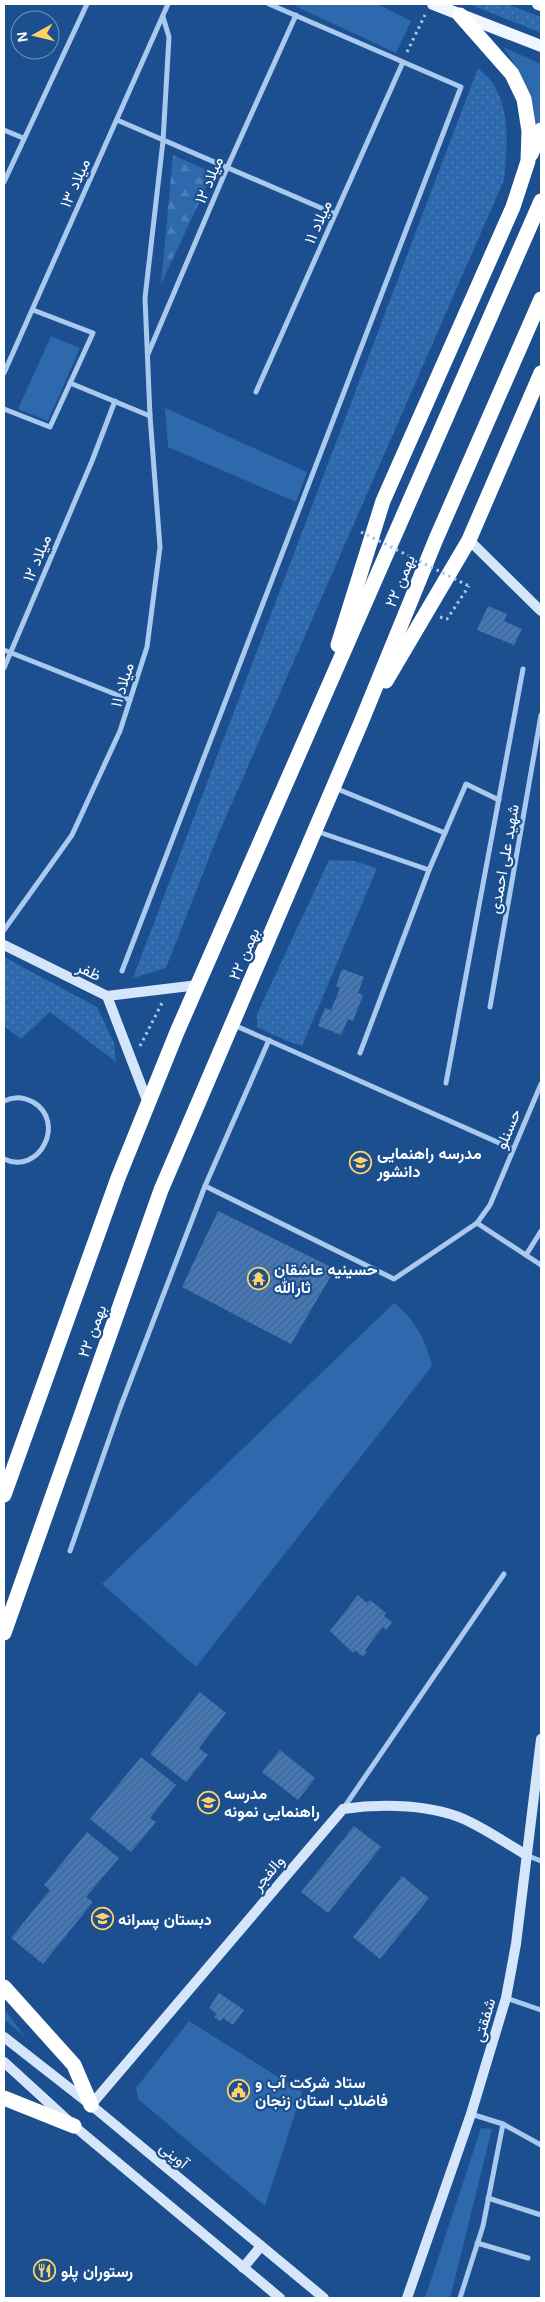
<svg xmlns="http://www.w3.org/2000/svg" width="545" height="2302" font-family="Helvetica,Vazirmatn,sans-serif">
<defs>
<pattern id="forest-firs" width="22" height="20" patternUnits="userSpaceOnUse" patternTransform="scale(1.25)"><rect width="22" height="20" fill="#2e69ad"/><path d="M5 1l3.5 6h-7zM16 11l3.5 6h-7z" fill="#4d80b9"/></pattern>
<pattern id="park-dots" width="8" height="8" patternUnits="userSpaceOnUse" patternTransform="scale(1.25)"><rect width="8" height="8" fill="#2e69ad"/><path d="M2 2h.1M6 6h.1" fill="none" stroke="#4d80b9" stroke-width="1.8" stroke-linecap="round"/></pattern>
<pattern id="building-hatch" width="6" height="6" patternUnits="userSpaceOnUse" patternTransform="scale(1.25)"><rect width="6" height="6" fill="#4478b7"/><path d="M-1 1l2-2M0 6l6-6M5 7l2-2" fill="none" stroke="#486282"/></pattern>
</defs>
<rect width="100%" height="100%" fill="#1b4f8f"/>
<!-- grass -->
<g fill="#2e69ad">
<polygon points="291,4 377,4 411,21 396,53"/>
<path d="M503 47 541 64V121L532 145C528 104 529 82 503 47Z"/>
<polygon points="51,336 80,348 48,421 18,409"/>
<polygon points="165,408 307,472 296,502 168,447"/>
<path d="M394 1303C415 1319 426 1341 432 1366L196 1667 102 1584Z"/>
<polygon points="4,2009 26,2038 4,2019"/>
<polygon points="189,2021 302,2092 265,2206 138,2099 136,2088"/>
<polygon points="481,2128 492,2129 450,2298 425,2298"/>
</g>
<!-- forest -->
<polygon fill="url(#forest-firs)" points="173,155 213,173 161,284"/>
<!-- park -->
<g fill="url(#park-dots)">
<polygon points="469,4 507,4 541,17 541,33"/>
<path d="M478 68C483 73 490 79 494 85 511 114 507 149 504 180L218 835 166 968 133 978Z"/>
<polygon points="329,860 354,861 377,868 302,1046 287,1041 257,1027 257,1014"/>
<polygon points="4,957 97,1007 114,1043 116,1062 50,1012 21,1039 4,1026"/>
</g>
<!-- building -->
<g fill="url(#building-hatch)">
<polygon points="488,606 507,614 504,621 522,629 514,645 477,630"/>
<polygon points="342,969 364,977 358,993 363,995 353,1021 348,1019 341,1035 318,1026 325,1008 331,1010 340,988 336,986"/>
<polygon points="218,1211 335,1269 291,1344 182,1287"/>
<polygon points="358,1595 367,1603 370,1600 386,1613 384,1616 392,1622 386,1630 383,1627 365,1650 367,1652 363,1657 355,1650 353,1653 330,1631"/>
<polygon points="200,1692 226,1713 199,1748 208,1755 186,1782 150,1754"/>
<polygon points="280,1750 315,1778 298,1800 262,1772"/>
<polygon points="141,1757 176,1785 150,1818 156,1822 131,1852 90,1819"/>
<polygon points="354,1826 381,1847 328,1913 301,1892"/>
<polygon points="87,1832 119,1858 86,1897 93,1902 43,1964 11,1938 50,1890 44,1885"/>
<polygon points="402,1876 429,1898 380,1959 353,1937"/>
<polygon points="219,1993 244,2010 233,2025 223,2018 220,2021 214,2017 217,2014 209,2008"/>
</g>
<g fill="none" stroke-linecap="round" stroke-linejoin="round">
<!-- path -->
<g stroke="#a9c9ee" stroke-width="3" stroke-dasharray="2.5 4" stroke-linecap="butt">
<polyline points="407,52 425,15"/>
<polyline points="440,617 447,619 469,586"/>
<polyline points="140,1046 162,1003"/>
</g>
<!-- street -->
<g stroke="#a9c9ee" stroke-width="5">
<polyline points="117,120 335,214"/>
<polyline points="4,130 23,138"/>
<polyline points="4,182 87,4"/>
<polyline points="148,354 227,168 296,15"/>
<polyline points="4,373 168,4"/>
<polyline points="70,383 150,416"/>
<polyline points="256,392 403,62"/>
<polyline points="4,409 50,427 93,333 33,310"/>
<polyline points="4,650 130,700"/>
<polyline points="4,668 92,461 115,401"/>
<polyline points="335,788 445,833"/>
<polyline points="316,831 429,870"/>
<polyline points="4,930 72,835 120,731 147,647 160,547 150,416 145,298 163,141 169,37 163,17"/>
<polyline points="122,971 461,87 269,4"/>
<polyline points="490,1007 541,715"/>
<polyline points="234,1025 513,1149"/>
<polyline points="360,1053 429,870 466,784 499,800"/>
<polyline points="446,1083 523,669"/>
<polyline points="541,1084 490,1205 477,1223 541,1265"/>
<path d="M4 1101C14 1096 24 1097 33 1102 67 1122 39 1176 4 1159"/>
<polyline points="205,1186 394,1279 477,1223"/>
<polyline points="526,1255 541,1231"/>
<polyline points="70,1551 120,1408 205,1186 269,1040"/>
<polyline points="343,1809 504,1574"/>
<polyline points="526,1855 541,1861"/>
<polyline points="506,1998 541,2010"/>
<polyline points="471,2114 503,2124 541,2145"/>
<polyline points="488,2198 541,2215"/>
<polyline points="477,2243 528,2258"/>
<polyline points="460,2298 483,2226 503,2124"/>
</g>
<!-- secondary -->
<g stroke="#d6e6fa" stroke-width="10">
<polyline points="469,540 541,611"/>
<polyline points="4,945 107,996 198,985"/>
<polyline points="107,996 148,1103"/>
<polyline points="4,2037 91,2105 324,2298"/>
<polyline points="4,2062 74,2126 280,2298"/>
<path d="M91 2105 343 1809C381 1803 435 1804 470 1822 490 1832 508 1844 526 1855"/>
<polyline points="243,2268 261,2246"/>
<polyline points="407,2298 471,2114 506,1998 516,1944 541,1739"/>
</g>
<!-- primary -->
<g stroke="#f0f6ff" stroke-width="12">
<polyline points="433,4 541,46"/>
<polyline points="538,4 541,5"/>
</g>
<!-- highway -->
<g stroke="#fff" stroke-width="15">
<polyline points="531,154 541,130"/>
<polyline points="338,645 383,501 513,207 528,161 529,131 524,99 512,74 460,15"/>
<polyline points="386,681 469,540 541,373"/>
<polyline points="4,1495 118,1178 177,1032 541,201"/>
<polyline points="4,1633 161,1190 360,725 436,539 541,299"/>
<polyline points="4,1987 74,2065 91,2105"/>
<polyline points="4,2098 74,2126"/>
</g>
<!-- path-bridge -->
<polyline stroke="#a9c9ee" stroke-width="3" stroke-dasharray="2.5 4" stroke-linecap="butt" points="361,532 469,586"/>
</g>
<!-- icons -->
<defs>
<symbol id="school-ring" viewBox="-11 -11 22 22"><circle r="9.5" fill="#1b4f8f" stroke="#ffd166" stroke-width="1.5"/><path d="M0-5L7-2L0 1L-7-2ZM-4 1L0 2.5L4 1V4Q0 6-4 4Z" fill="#ffd166"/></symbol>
<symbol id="temple-ring" viewBox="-11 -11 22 22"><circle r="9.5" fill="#1b4f8f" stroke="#ffd166" stroke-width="1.5"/><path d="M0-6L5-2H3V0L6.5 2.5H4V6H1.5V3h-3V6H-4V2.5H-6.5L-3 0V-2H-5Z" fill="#ffd166"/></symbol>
<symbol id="civic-ring" viewBox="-11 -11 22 22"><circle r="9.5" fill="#1b4f8f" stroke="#ffd166" stroke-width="1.5"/><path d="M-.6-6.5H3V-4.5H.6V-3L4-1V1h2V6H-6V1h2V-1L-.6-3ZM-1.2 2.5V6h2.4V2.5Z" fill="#ffd166"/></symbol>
<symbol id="restaurant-ring" viewBox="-11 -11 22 22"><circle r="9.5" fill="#1b4f8f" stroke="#ffd166" stroke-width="1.5"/><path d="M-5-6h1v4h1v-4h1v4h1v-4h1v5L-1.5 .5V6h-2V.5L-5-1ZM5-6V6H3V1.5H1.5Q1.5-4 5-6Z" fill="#ffd166"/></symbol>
</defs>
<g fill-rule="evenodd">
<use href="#school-ring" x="348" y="1150" width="25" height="25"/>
<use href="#temple-ring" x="246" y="1266" width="25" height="25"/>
<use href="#school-ring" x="196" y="1790" width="25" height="25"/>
<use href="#school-ring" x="90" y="1906" width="25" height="25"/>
<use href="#civic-ring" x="226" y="2078" width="25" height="25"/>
<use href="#restaurant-ring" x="32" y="2258" width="25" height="25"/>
</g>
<g text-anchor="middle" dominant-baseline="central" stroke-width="4.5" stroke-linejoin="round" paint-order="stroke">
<!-- street labels -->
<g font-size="16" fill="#fff" stroke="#1b4f8f">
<text transform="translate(209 180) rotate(-67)">میلاد ۱۲</text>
<text transform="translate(75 183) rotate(-66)">میلاد ۱۳</text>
<text transform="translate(318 222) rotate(-66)">میلاد ۱۱</text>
<text transform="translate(37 558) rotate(-67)">میلاد ۱۲</text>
<text transform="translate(400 581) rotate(-68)">۲۲ بهمن</text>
<text transform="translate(122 685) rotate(-73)">میلاد ۱۱</text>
<text transform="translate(504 859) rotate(-80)">شهید علی احمدی</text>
<text transform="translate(244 954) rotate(-67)">۲۲ بهمن</text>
<text transform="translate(89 971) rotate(26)">ظفر</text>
<text transform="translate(508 1129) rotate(-67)">حسنلو</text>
<text transform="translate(92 1331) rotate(-70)">۲۲ بهمن</text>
<text transform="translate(268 1873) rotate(-50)">والفجر</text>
<text transform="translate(484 2020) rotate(-73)">شفقتی</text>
<text transform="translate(174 2155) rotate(39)">آوینی</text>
</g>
<!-- poi labels -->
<g font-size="16" font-weight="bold" fill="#fff" stroke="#1b4f8f" text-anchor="start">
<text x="377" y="1153">مدرسه راهنمایی<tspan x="377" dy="18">دانشور</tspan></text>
<text x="274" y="1269">حسینیه عاشقان<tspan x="274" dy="18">ثارالله</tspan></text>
<text x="224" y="1793">مدرسه<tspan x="224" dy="18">راهنمایی نمونه</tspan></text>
<text x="118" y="1919">دبستان پسرانه</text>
<text x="255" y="2082">ستاد شرکت آب و<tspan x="255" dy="18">فاضلاب استان زنجان</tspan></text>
<text x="61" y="2271">رستوران پلو</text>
</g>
</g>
<!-- border -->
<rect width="545" height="2302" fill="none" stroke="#ffffff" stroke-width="10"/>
<!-- north arrow -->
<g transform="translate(35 35) rotate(262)"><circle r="24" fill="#1b4f8f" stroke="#7695bc"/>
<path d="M0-4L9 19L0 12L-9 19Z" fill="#ffd166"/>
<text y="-8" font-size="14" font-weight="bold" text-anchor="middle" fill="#ffffff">N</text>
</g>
</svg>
